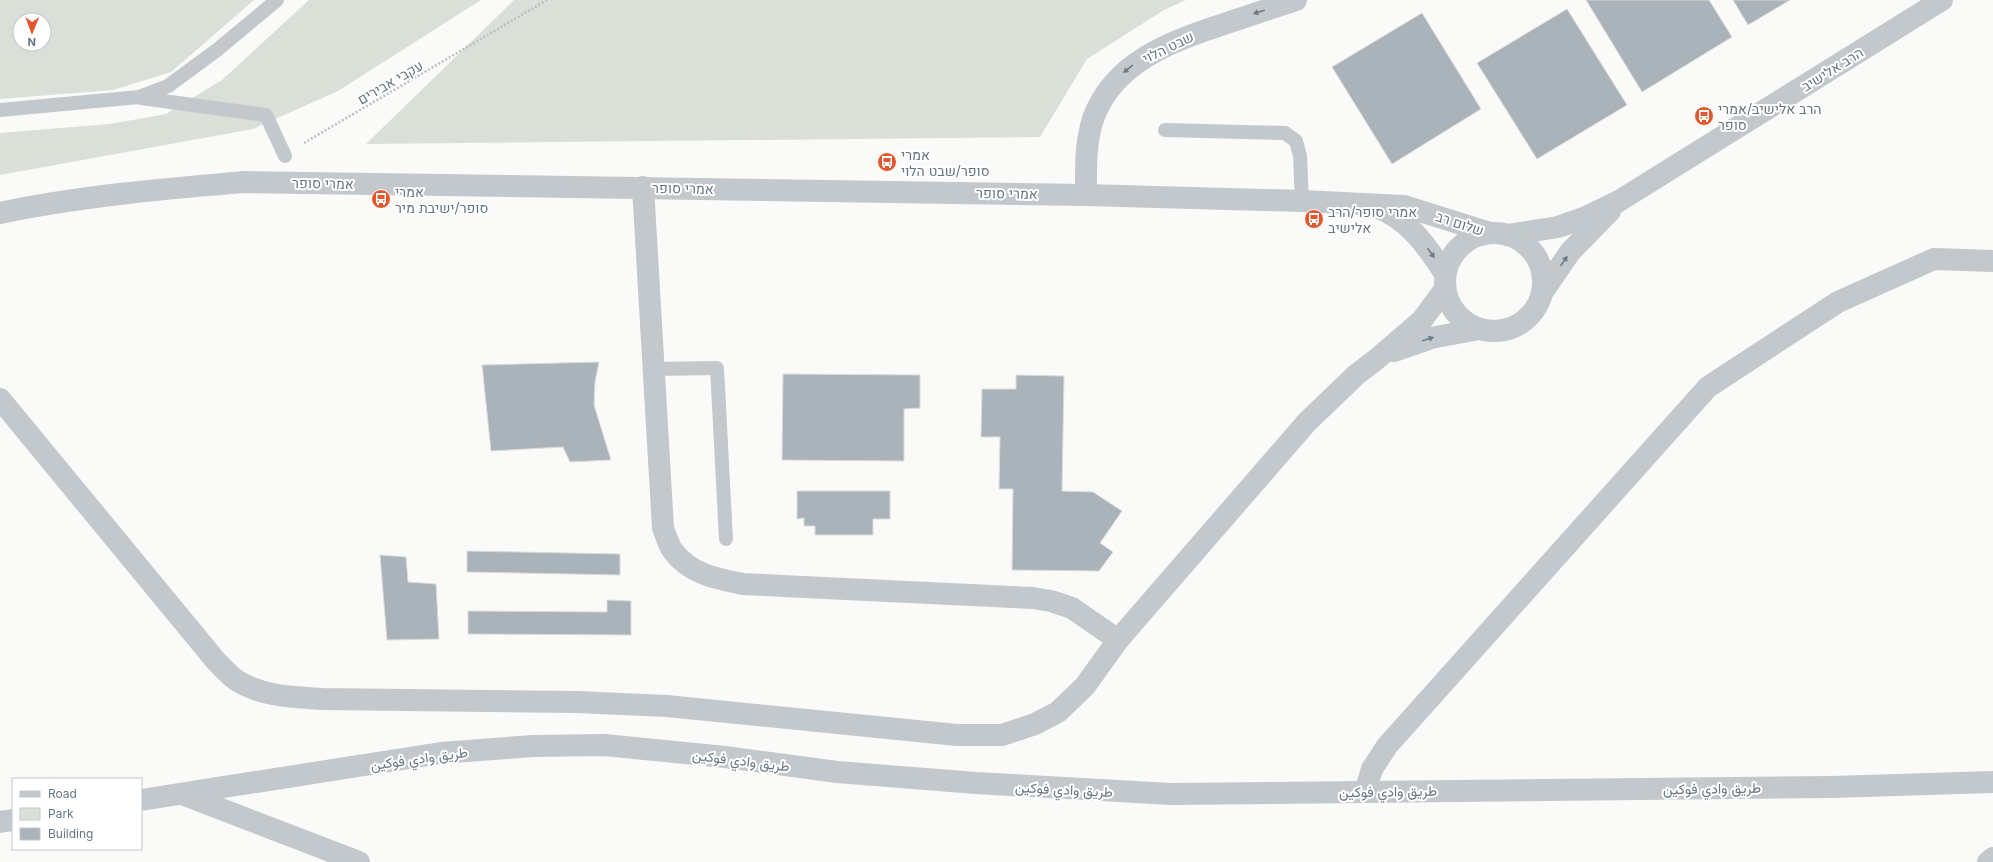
<svg xmlns="http://www.w3.org/2000/svg" width="1993" height="862" font-family="Inter,Vazirmatn,Heebo,sans-serif">
<rect width="100%" height="100%" fill="#fafaf8"/>
<!-- green -->
<g fill="#dadfd7" fill-rule="evenodd">
<path d="M0 0H254L171 72 113 90 0 99ZM20 20H44V44H20Z"/>
<polygon points="309,0 481,0 338,91 253,129 0,175 0,133 110,124 166,114 222,80"/>
<polygon points="514,0 1186,0 1164,10 1087,59 1040,137 366,144"/>
</g>
<!-- building -->
<g fill="#aab3b9" stroke="#dcdcda">
<polygon points="1586,0 1709,0 1732,37 1642,92"/>
<polygon points="1733,0 1790,0 1748,25"/>
<polygon points="1567,9 1627,105 1537,159 1477,63"/>
<polygon points="1422,13 1481,109 1392,164 1332,67"/>
<polygon points="599,362 595,382 594,405 611,460 570,462 563,447 491,451 482,365"/>
<polygon points="783,374 920,375 920,408 904,409 904,461 782,460"/>
<polygon points="1016,375 1064,376 1062,491 1093,492 1122,511 1100,543 1113,552 1099,571 1012,570 1013,489 999,489 1000,437 981,437 982,389 1016,389"/>
<polygon points="797,491 890,491 890,519 873,519 873,535 815,535 815,526 804,526 804,518 797,519"/>
<polygon points="467,551 620,554 620,575 467,572"/>
<polygon points="380,555 406,557 408,582 436,584 439,639 387,640"/>
<polygon points="607,600 631,601 631,635 468,634 468,611 607,612"/>
</g>
<g fill="none" stroke-linecap="round" stroke-linejoin="round">
<!-- path -->
<polyline stroke="#bbbfc2" stroke-width="2.5" stroke-dasharray="2 2" stroke-linecap="butt" points="304,143 547,0"/>
<!-- service -->
<g stroke="#c3c8cc" stroke-width="14">
<polyline points="141,98 266,115 285,156"/>
<polyline points="0,110 139,97 168,86 217,50 277,0"/>
<polyline points="1165,130 1285,133 1296,141 1300,156 1302,201"/>
<polyline points="653,369 717,368 726,539"/>
</g>
<!-- minor -->
<g stroke="#c3c8cc" stroke-width="22">
<path d="M643 187 663 528C666 535 668 545 673 551 690 574 717 579 743 584L1033 598 1051 601 1072 608 1118 640"/>
<path d="M1086 195C1086 169 1085 144 1093 119 1113 62 1172 41 1224 24 1248 16 1272 8 1296 0"/>
<polyline points="1508,235 1558,227 1584,218 1619,201 1942,0"/>
<polyline points="1542,293 1570,252 1610,211"/>
<polyline points="1394,351 1431,338 1479,329"/>
<path d="M0 399 216 661C222 667 229 675 236 680 263 697 293 697 323 699L577 702 667 706 957 735H1002L1035 724 1058 712 1085 686 1118 640 1307 422 1356 375 1378 358 1422 320 1445 289"/>
<polyline points="1365,792 1372,769 1387,746 1708,387 1838,302 1934,259 1993,261"/>
<polyline points="182,794 359,862"/>
</g>
<!-- tertiary -->
<g stroke="#c3c8cc" stroke-width="22">
<path d="M1375 207C1407 217 1427 246 1445 274"/>
<path d="M0 213C80 196 163 189 244 182L1086 195 1302 201 1404 206 1490 233"/>
<circle cx="1494" cy="282" r="49"/>
<polyline points="141,800 441,753 533,746 604,745 725,757 837,772 976,783 1171,794 1832,787 1993,782"/>
<polyline points="0,822 13,820"/>
<polyline points="1988,862 1993,858"/>
</g>
</g>
<!-- one-way arrows -->
<defs><path id="oneway-solid" d="M-6-.8H1V-3.2L6.5 0L1 3.2V.8H-6Z"/></defs>
<g fill="#6a7a87">
<use href="#oneway-solid" transform="translate(1259 12) rotate(162)"/>
<use href="#oneway-solid" transform="translate(1128 69) rotate(141)"/>
<use href="#oneway-solid" transform="translate(1431 253) rotate(55)"/>
<use href="#oneway-solid" transform="translate(1564 261) rotate(-54)"/>
<use href="#oneway-solid" transform="translate(1428 339) rotate(-18)"/>
</g>
<!-- icons -->
<defs>
<symbol id="bus-disc" viewBox="-11 -11 22 22"><circle r="9.5" fill="#e4572e" stroke="#fff"/><path d="M-5-6H5V4H4V6H2V4H-2V6H-4V4H-5ZM-3.5-4V0h7V-4ZM-3.5 1.2v1.5H-2V1.2ZM2 1.2v1.5H3.5V1.2Z" fill="#fff"/></symbol>
</defs>
<g fill-rule="evenodd">
<use href="#bus-disc" x="1693" y="105" width="22" height="22"/>
<use href="#bus-disc" x="876" y="151" width="22" height="22"/>
<use href="#bus-disc" x="370" y="188" width="22" height="22"/>
<use href="#bus-disc" x="1303" y="208" width="22" height="22"/>
</g>
<g text-anchor="middle" dominant-baseline="central" stroke-width="4" stroke-linejoin="round" paint-order="stroke">
<!-- street labels -->
<g font-size="14" fill="#657683" stroke="#fff">
<text transform="translate(1168 47) rotate(-26)">שבט הלוי</text>
<text transform="translate(1832 69) rotate(-32)">הרב אלישיב</text>
<text transform="translate(390 82) rotate(-30)">עקבי אבירים</text>
<text transform="translate(323 183) rotate(1)">אמרי סופר</text>
<text transform="translate(683 188) rotate(1)">אמרי סופר</text>
<text transform="translate(1007 193) rotate(1)">אמרי סופר</text>
<text transform="translate(1460 223) rotate(18)">שלום רב</text>
<text transform="translate(419 758) rotate(-8)">طريق وادي فوکين</text>
<text transform="translate(741 760) rotate(7)">طريق وادي فوکين</text>
<text transform="translate(1712 788) rotate(-1)">طريق وادي فوکين</text>
<text transform="translate(1064 789) rotate(3)">طريق وادي فوکين</text>
<text transform="translate(1388 791) rotate(-1)">طريق وادي فوکين</text>
</g>
<!-- poi labels -->
<g font-size="14" fill="#657683" stroke="#fff" text-anchor="start">
<text x="1718" y="108">הרב אלישיב/אמרי<tspan x="1718" dy="16">סופר</tspan></text>
<text x="901" y="154">אמרי<tspan x="901" dy="16">סופר/שבט הלוי</tspan></text>
<text x="395" y="191">אמרי<tspan x="395" dy="16">סופר/ישיבת מיר</tspan></text>
<text x="1328" y="211">אמרי סופר/הרב<tspan x="1328" dy="16">אלישיב</tspan></text>
</g>
</g>
<!-- legend -->
<rect x="12" y="778" width="130" height="72" fill="#ffffff" stroke="#c1c8cd"/>
<rect x="20" y="791" width="20" height="6" fill="#c3c8cc" stroke="#c1c8cd"/>
<text x="48" y="798" font-size="12" fill="#657683">Road</text>
<rect x="20" y="808" width="20" height="12" fill="#dadfd7" stroke="#c1c8cd"/>
<text x="48" y="818" font-size="12" fill="#657683">Park</text>
<rect x="20" y="828" width="20" height="12" fill="#aab3b9" stroke="#c1c8cd"/>
<text x="48" y="838" font-size="12" fill="#657683">Building</text>
<!-- north arrow -->
<g transform="translate(32 32) rotate(181)"><circle r="19" fill="#ffffff" stroke="#c1c8cd"/>
<path d="M0-3L7 15L0 10L-7 15Z" fill="#e4572e"/>
<text y="-6" font-size="11" font-weight="bold" text-anchor="middle" fill="#657683">N</text>
</g>
</svg>
